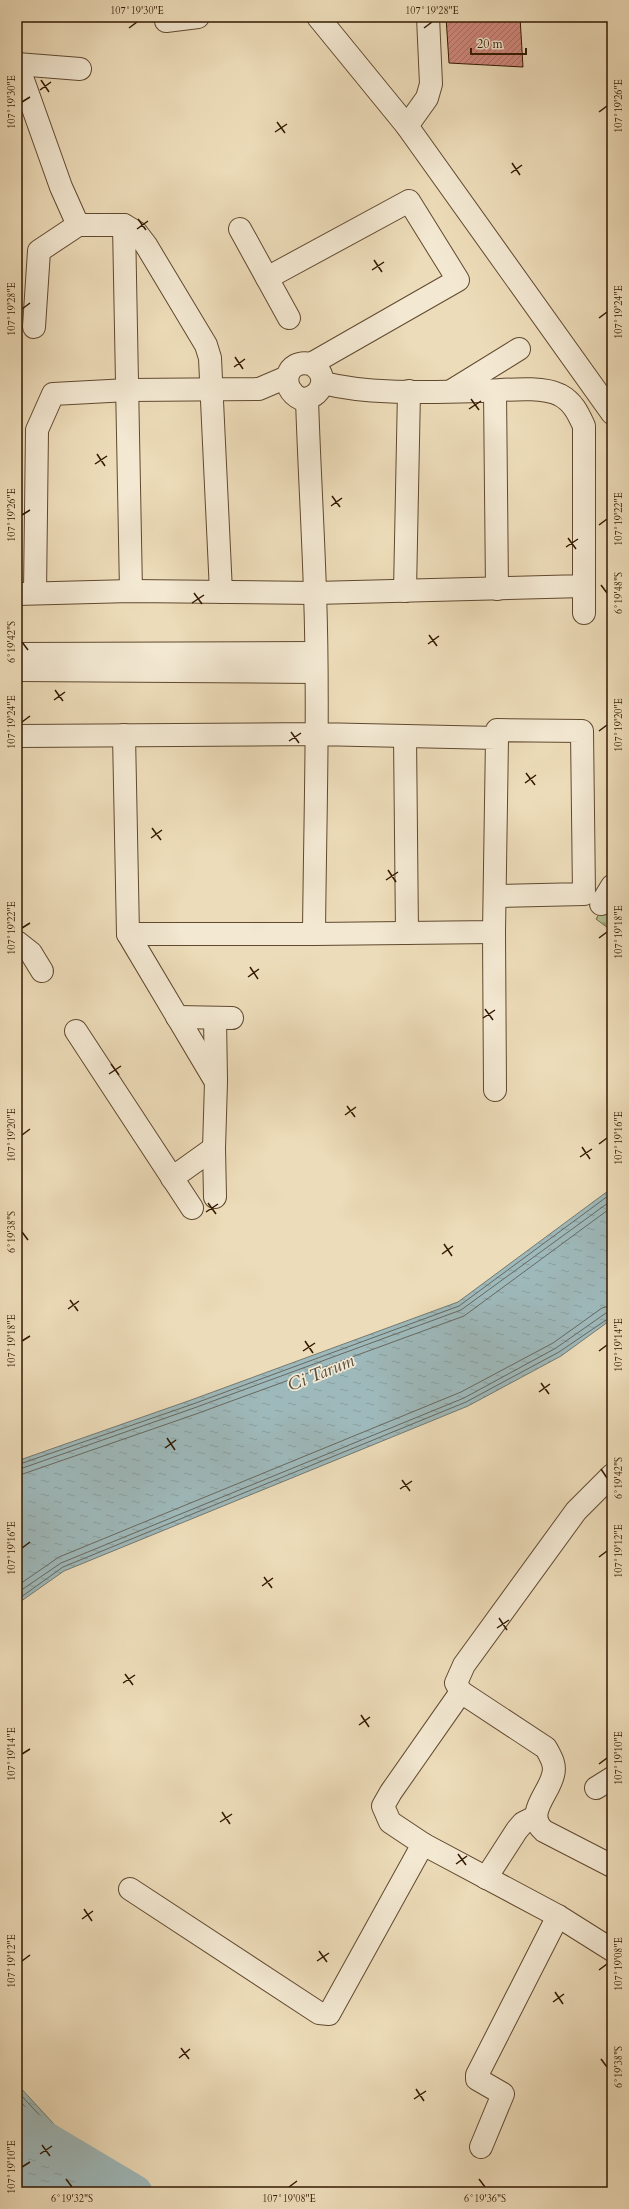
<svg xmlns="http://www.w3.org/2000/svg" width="629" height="2209" font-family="Cardo,serif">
<defs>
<pattern id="cemetery-stones" width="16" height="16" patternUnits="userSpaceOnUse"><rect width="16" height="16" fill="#b3c294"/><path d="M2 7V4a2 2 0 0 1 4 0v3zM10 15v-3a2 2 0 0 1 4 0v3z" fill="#9aa67e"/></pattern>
<pattern id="water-ripples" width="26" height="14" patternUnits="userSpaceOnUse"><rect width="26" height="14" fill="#9eb9bb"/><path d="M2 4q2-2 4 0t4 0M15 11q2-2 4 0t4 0" fill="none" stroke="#899e9f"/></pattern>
<pattern id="building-hatch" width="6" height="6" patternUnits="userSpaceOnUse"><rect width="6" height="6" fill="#d1897e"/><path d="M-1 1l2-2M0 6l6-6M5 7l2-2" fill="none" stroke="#aa6f65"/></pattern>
</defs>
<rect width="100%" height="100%" fill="#eddcb9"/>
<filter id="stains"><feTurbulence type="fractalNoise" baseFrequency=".005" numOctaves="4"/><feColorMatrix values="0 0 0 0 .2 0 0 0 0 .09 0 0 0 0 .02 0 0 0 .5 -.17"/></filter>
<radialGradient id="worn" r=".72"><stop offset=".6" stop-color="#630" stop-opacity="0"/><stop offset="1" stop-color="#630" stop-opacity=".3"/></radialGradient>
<!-- cemetery -->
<polygon fill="url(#cemetery-stones)" stroke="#726d4a" points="612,893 612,931 596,919"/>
<!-- water -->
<g fill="url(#water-ripples)" stroke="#737971">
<polygon points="612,1188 612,1319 561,1356 468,1406 64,1571 17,1604 17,1461 191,1400 458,1302"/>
<polygon points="17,2084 64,2135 131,2192 17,2192"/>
</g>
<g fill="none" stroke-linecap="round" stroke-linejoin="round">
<!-- shore -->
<g stroke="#68685e" stroke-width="1">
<polyline points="17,1465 193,1404 459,1306 612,1193"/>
<polyline points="17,1470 194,1408 461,1310 612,1200"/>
<polyline points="17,1476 196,1414 464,1316 612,1207"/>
<polyline points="17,1586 59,1557 461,1392 553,1343 602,1308 612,1305"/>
<polyline points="17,1593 61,1563 464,1398 556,1348 606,1313 612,1311"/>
<polyline points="17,1600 63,1567 466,1402 559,1352 612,1316"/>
<polyline points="17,2091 61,2138 125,2192"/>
<polyline points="17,2098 58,2142 117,2192"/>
<polyline points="17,2107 54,2146 108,2192"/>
</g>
<!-- river -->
<polyline stroke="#9eb9bb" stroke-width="33" points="17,2121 136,2192"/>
</g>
<!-- building -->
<polygon fill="url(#building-hatch)" stroke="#321801" points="446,17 520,17 523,67 449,63"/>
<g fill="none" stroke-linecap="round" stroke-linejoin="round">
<defs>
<g id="minor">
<polyline points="318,17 407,126 612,413"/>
<polyline points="166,21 198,17"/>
<polyline points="17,64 80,69"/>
<polyline points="23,80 61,187 78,225"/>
<polyline points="407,126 427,98 431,84 428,17"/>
<polyline points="124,225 131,591"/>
<polyline points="240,229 289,318"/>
<path d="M267 278 409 201 458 280 311 364C286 358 278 388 301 399 322 399 331 375 311 364"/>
<polyline points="34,327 39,251 78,225 124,225 136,232 146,245 206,345 210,358 221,592"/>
<polyline points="451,391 519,349"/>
<polyline points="495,391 497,589"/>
<polyline points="584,586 584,613"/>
<polyline points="405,591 409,391"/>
<polyline points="35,593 37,430 53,394 128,390 259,389 287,377"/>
<path d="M17 594 131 591 315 593 584 586V426C578 413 573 402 560 395 540 385 501 391 478 391 427 392 372 395 323 383"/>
<polyline points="17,654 316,653"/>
<polyline points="17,670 316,672"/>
<polyline points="124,735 128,934 314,934"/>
<path d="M17 736 315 734 497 738 494 932 314 934C315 821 319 706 315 592 313 528 309 463 307 399"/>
<polyline points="405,736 407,933"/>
<polyline points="495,896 584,894 582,731 497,730 497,738"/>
<polyline points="601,904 612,886"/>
<polyline points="494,932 495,1090"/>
<polyline points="128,934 216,1082 214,1148 215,1197"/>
<polyline points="17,942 31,953 42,971"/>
<polyline points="177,1017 232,1018"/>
<polyline points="215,1018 216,1080"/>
<polyline points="76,1031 192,1208"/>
<polyline points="172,1178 214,1148"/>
<polyline points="612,1475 576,1511 464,1665 456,1683 461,1692 391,1792 383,1806 390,1822 423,1844 558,1916 612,1950"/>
<path d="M461 1692 546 1748C551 1757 556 1765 553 1775 549 1794 524 1814 544 1831L612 1866"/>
<polyline points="596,1788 612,1778"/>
<polyline points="486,1878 517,1830 523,1823 535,1817"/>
<polyline points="130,1889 319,2013 329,2014 423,1844"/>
<polyline points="481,2147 503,2094 477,2079 477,2075 558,1916"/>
</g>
</defs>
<!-- minor casing -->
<use href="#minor" stroke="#61492f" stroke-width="24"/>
<!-- minor -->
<use href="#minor" stroke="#f3e8d2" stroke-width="22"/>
</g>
<!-- ticks -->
<path fill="none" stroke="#321801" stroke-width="1.5" d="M129 28 137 22M424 28 432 22M41 80 49 92M40 90 51 82M22 102 30 97M599 112 607 106M277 122 285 133M275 132 287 124M512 163 520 175M511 173 522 165M138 219 146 230M137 229 148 221M374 260 382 272M372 270 384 262M22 309 30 303M599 318 607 312M235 357 243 369M234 367 245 359M471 399 479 410M469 409 481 401M97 454 105 466M95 464 107 456M332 496 340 507M331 506 342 498M22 515 30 510M599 525 607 519M568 538 576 549M566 547 578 539M601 585 607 593M194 593 202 604M192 603 204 595M429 635 437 646M22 642 28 650M428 644 439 636M55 690 63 701M54 700 65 692M22 722 30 716M599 731 607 725M291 732 299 743M289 741 301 733M526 773 535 785M525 783 536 775M152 828 161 840M151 838 162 830M388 870 396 882M386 880 398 872M22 928 30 923M599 938 607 932M250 967 258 979M248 977 259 969M485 1009 493 1020M483 1018 495 1010M111 1064 119 1075M109 1074 121 1066M347 1106 355 1117M345 1115 356 1107M22 1135 30 1129M599 1144 607 1138M582 1147 590 1159M580 1157 592 1149M208 1203 216 1214M206 1212 218 1204M22 1232 28 1240M444 1244 452 1256M442 1254 453 1246M70 1300 78 1311M68 1309 79 1301M22 1341 30 1336M305 1341 313 1353M303 1351 315 1343M599 1351 607 1345M541 1383 549 1394M539 1392 550 1384M167 1438 175 1450M165 1448 176 1440M601 1469 607 1478M402 1480 410 1491M400 1489 412 1481M22 1548 30 1542M599 1557 607 1551M264 1577 272 1588M262 1586 273 1578M499 1618 507 1630M497 1628 509 1620M125 1674 133 1685M123 1683 135 1675M361 1715 369 1727M359 1725 370 1717M22 1754 30 1749M599 1764 607 1758M222 1812 230 1824M220 1822 232 1814M458 1854 466 1865M456 1864 467 1856M84 1909 92 1921M82 1919 93 1911M319 1951 327 1962M22 1961 30 1955M317 1961 329 1953M599 1970 607 1964M555 1992 563 2004M553 2002 564 1994M181 2048 189 2059M179 2058 190 2049M601 2059 607 2067M416 2089 424 2101M414 2099 426 2091M42 2145 50 2156M40 2154 52 2146M22 2167 30 2162M66 2179 72 2187M479 2179 485 2187M289 2187 297 2181"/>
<g text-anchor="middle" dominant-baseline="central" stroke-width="3.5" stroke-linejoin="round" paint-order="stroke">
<!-- water labels -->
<g font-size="18" font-style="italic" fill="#585042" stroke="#f3e8d2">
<text transform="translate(321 1373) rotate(-22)">Ci Tarum</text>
</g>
</g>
<!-- margin -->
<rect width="629" height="2209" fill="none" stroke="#eddcb9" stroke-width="44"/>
<!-- scale -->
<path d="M471 48v6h55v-6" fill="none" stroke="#321801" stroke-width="2"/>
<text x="477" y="48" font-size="12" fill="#321801" stroke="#f3e8d2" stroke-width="3" paint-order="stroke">20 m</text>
<rect x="22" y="22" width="585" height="2165" fill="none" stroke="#321801" stroke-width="1.5"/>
<g font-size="10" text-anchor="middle" fill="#321801">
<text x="137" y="14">107°19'30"E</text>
<text x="432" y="14">107°19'28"E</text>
<text transform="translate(11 102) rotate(-90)" y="4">107°19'30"E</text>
<text transform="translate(618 106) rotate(-90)" y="4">107°19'26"E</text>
<text transform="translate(11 309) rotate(-90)" y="4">107°19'28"E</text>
<text transform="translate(618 312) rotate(-90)" y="4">107°19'24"E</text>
<text transform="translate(11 515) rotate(-90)" y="4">107°19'26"E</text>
<text transform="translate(618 519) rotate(-90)" y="4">107°19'22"E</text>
<text transform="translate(618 593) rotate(-90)" y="4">6°19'48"S</text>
<text transform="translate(11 642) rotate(-90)" y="4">6°19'42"S</text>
<text transform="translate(11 722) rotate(-90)" y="4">107°19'24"E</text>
<text transform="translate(618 725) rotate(-90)" y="4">107°19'20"E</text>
<text transform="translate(11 928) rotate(-90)" y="4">107°19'22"E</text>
<text transform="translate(618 932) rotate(-90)" y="4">107°19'18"E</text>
<text transform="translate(11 1135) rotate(-90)" y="4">107°19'20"E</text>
<text transform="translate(618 1138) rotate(-90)" y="4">107°19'16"E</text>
<text transform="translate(11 1232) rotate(-90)" y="4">6°19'38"S</text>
<text transform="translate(11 1341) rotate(-90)" y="4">107°19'18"E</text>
<text transform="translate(618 1345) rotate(-90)" y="4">107°19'14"E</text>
<text transform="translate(618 1478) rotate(-90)" y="4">6°19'42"S</text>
<text transform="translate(11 1548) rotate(-90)" y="4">107°19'16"E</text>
<text transform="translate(618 1551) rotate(-90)" y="4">107°19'12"E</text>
<text transform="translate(11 1754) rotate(-90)" y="4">107°19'14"E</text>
<text transform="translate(618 1758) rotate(-90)" y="4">107°19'10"E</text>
<text transform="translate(11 1961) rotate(-90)" y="4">107°19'12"E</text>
<text transform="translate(618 1964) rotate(-90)" y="4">107°19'08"E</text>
<text transform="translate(618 2067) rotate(-90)" y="4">6°19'38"S</text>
<text transform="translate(11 2167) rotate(-90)" y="4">107°19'10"E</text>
<text x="72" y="2202">6°19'32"S</text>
<text x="289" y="2202">107°19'08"E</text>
<text x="485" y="2202">6°19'36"S</text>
</g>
<rect width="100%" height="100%" filter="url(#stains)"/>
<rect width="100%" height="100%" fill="url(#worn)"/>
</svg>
